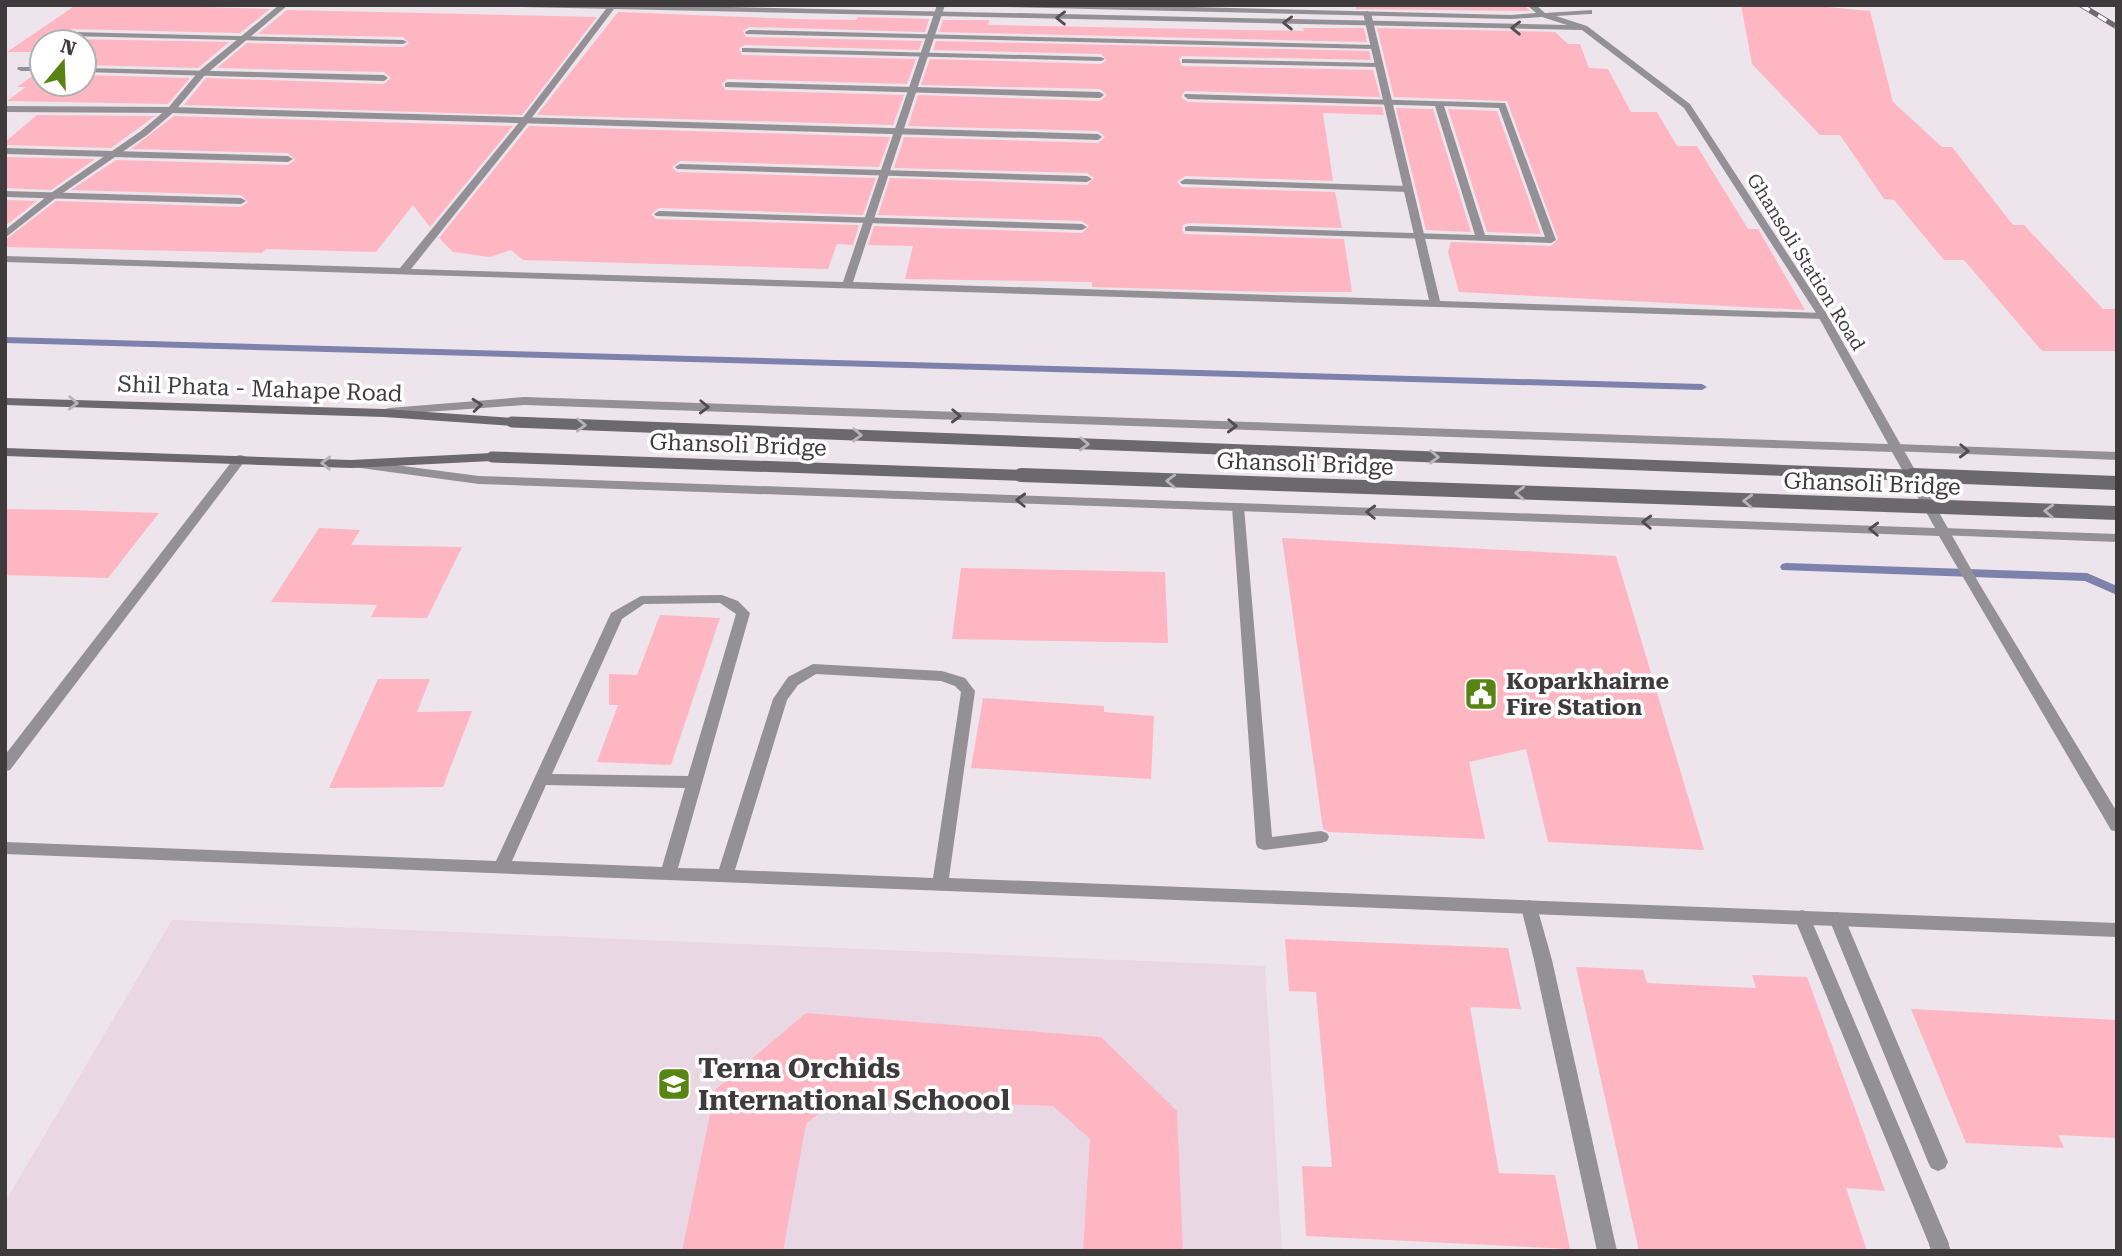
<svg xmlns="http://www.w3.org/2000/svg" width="2122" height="1256" font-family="'Roboto Serif',serif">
<rect width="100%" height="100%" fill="#eee4eb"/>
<!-- built -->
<polygon fill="#e9d8e4" points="172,920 1265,966 1282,1251 5,1251 5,1202"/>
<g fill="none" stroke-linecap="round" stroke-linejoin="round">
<!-- stream -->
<g fill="#7c82ac" fill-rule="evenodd">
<polygon points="5,337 1702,384 1707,387 1702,390 5,343"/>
<polygon points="1786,563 2087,573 2117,586 2117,595 2085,581 1782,570 1780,567 1782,564"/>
</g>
</g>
<!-- building -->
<g fill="#feb6c2">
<polygon points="76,5 127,5 270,9 240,33 72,29 66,33 69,39 229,42 198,68 84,65 84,42 42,42 42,52 7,52"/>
<polygon points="1356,5 1524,5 1530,11 1356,9"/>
<polygon points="1741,5 1806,5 1870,11 1893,102 1942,147 1952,147 2013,225 2024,225 2103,309 2117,309 2117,351 2042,351 1964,260 1944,260 1894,200 1884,199 1840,135 1820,135 1752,64"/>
<polygon points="287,10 423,13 597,17 522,115 184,105 206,78 384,84 391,78 384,72 217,68 247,43 403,47 409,43 403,37 258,34"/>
<polygon points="618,12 796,19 856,20 858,17 929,19 925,32 749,27 743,31 746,37 922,41 919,50 745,45 739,48 742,55 916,59 907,84 728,79 722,83 725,90 904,95 893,125 537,115"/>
<polygon points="943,20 989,20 988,25 1304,31 1303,28 1364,28 1367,42 939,32"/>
<polygon points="1377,28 1555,32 1568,44 1580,44 1589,68 1608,69 1631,112 1657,112 1677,146 1697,146 1748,229 1758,229 1805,310 1459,292 1448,252 1451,242 1551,246 1558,239 1507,101 1394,97"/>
<polygon points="936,41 1369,51 1371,60 1182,56 1179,59 1182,66 1373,70 1380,97 1185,91 1181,97 1188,102 1382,107 1384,115 1323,113 1333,181 1185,176 1177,182 1182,187 1335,192 1342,228 1189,223 1183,225 1182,231 1185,234 1344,239 1352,292 1273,292 1092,287 1092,282 905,279 913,246 868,245 874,226 1082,233 1089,226 1082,221 878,215 890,178 1087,185 1094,178 1087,173 894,168 904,137 1098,143 1105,137 1098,131 908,126 918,95 1100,101 1107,95 1100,89 921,85 930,59 1101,64 1107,60 1101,54 933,50"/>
<polygon points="35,74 42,74 42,84 84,84 84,75 190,78 168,104 7,101 26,87 17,87"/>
<polygon points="1396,108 1433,109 1471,232 1426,230"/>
<polygon points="1448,109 1497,111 1541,234 1487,232"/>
<polygon points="37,115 155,116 111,148 5,145 5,142"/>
<polygon points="174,116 513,126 430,227 413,205 376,252 266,249 262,253 5,247 5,240 56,201 241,207 248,202 241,195 71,190 116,160 288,165 295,160 288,153 131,149"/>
<polygon points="529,126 890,137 879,167 680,161 672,167 677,172 876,178 863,215 659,208 651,214 656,219 859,225 853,245 837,244 828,269 523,260 511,250 490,257 453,252 439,238"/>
<polygon points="5,157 95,159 51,190 5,188"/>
<polygon points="5,200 37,201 5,226"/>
<polygon points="5,509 68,510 159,513 108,578 5,575"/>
<polygon points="319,528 360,530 351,545 462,547 427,618 371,617 377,605 271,602"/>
<polygon points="1282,538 1616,556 1704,850 1548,842 1526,749 1469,762 1485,839 1329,832 1323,829"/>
<polygon points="961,568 1165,572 1168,643 952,639"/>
<polygon points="660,615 720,618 671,765 597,762 618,705 609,705 609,674 637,675"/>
<polygon points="378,679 430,679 417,712 472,711 443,787 329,788"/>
<polygon points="983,698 1104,706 1104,712 1154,716 1151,779 971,768"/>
<polygon points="1285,939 1508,948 1521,1009 1470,1007 1499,1173 1555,1175 1570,1249 1306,1236 1302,1166 1332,1167 1316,992 1289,991"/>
<polygon points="1576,967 1643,970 1647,983 1756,988 1752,975 1807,977 1885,1191 1846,1188 1867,1251 1639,1251"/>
<polygon points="1911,1009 2117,1020 2117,1138 2058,1135 2064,1148 1966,1143"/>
<polygon points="806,1013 1101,1037 1177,1111 1183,1251 1083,1251 1090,1139 1053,1106 838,1098 806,1124 783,1251 682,1251 715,1090"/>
</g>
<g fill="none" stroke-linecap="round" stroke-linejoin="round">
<!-- service -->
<g fill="#939195" fill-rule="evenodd">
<polygon points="749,30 1375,45 1379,47 1375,49 746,34 745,32"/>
<polygon points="72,32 403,40 407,42 403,44 69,36 68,34"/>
<polygon points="745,48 1101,57 1105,59 1101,61 742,52 742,48"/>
<polygon points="1182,59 1379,63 1383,65 1379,67 1185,63 1182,63"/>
<polygon points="18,67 42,67 42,71 21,71 17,69"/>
<polygon points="84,68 384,75 388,78 384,81 84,72"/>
<polygon points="728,82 1100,92 1104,95 1100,98 725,87 725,83"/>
<path d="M1185 94 1505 103 1556 240 1551 243 1185 231V227L1189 226 1475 235 1435 106 1188 99 1184 96ZM1444 106 1499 108 1545 237 1485 235Z"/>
<polygon points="5,106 171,107 1098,134 1102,137 1098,140 171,113 5,112"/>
<polygon points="5,148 288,156 293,159 288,162 5,154"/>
<polygon points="680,164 1087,176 1092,179 1087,182 677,169 675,167"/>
<polygon points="1185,179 1408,186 1413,189 1408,192 1182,184 1180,182"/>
<polygon points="5,191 241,198 246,201 241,204 5,197"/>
<polygon points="659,211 1082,224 1087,227 1082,230 656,216 654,214"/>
<polygon points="1238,503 1244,507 1272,837 1321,831 1327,833 1329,837 1327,841 1321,843 1264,850 1258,848 1256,844 1232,507"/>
<polygon points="1529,900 1535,902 1537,907 1552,960 1617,1251 1597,1251 1534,960 1521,907 1523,902"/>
<polygon points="1802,910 1808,912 1810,917 1949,1244 1946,1251 1932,1251 1929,1244 1794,917 1796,912"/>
<polygon points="1837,912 1843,914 1845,919 1948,1162 1945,1168 1938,1171 1931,1168 1928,1162 1829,919 1831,914"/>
</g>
<!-- minor -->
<g fill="#939195" fill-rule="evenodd">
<polygon points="279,5 288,5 205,75 174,112 147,135 57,197 5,238 5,230 51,193 141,131 168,108 199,71"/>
<polygon points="609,5 617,5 527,124 411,269 843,282 937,5 945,5 853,282 1429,300 1363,13 1367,11 1371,13 1440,301 1823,313 1828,316 1823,319 5,262 5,256 400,268 521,120"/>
<polygon points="1896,444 2117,452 2117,460 1892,451 1890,448 1892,445"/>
<polygon points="240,455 244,456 246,459 244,462 10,770 5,771 5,755 236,456"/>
<polygon points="1943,528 2117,534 2117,542 1938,535 1936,532"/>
<path d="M722 595 738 601 750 613 678 868 719 869 773 699 788 677 813 664 942 671 965 678 975 691 949 878 2117 923V937L5 854V842L496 861 611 613 641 596ZM720 603 736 614 688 776 552 774 622 619 644 604ZM816 674 941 681 955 686 961 692 933 878 735 870 787 700 798 685ZM546 785 685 788 662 867 512 861Z"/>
<polygon points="1939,1234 1946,1237 1951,1251 1931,1251 1929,1244 1932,1237"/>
</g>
<!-- tertiary -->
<polygon fill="#939195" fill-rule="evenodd" points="518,5 640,5 1567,25 1542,17 1511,19 1004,7 1000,5 1112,5 1511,15 1536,13 1527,5 1536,5 1545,13 1592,10 1592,14 1589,14 1556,16 1587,26 1690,104 1828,316 1980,585 2117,812 2117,832 2111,830 1939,536 479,484 353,467 351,464 353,461 357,460 479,476 1935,528 1892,452 524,405 385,415 385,409 389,408 524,397 1888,444 1818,316 1684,108 1582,30 522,7"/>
<!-- secondary -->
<g fill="#6b686e" fill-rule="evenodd">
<polygon points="5,398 384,409 512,418 518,422 512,426 384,417 5,405"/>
<polygon points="5,448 351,460 492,453 498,457 492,461 351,468 5,456"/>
</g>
<defs>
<polyline id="rail" points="2081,5 2117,27"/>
</defs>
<!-- rail casing -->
<use href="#rail" stroke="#6f696d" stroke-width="5"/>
<!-- rail -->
<use href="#rail" stroke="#fff" stroke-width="3.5" stroke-dasharray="10" stroke-linecap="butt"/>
<!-- secondary-bridge-far1 -->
<g stroke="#6b686e" stroke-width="11">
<polyline points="512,422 1958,477"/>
<polyline points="492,457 1071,477"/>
</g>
<!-- secondary-bridge -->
<g stroke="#6b686e" stroke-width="14">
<polyline points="1021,475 2117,513"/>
<polyline points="1912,475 2117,483"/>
</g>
</g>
<!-- one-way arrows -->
<defs><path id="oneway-chevron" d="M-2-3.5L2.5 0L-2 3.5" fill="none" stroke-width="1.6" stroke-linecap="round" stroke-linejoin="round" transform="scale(1.75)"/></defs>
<g stroke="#504c4f">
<use href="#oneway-chevron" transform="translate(1061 18) rotate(-179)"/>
<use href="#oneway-chevron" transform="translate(1288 23) rotate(-179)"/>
<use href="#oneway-chevron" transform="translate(1516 28) rotate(-179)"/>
<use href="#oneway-chevron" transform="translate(477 405) rotate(-5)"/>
<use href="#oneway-chevron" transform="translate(704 407) rotate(2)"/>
<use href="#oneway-chevron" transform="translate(956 416) rotate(2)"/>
<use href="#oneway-chevron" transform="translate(1232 426) rotate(2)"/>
<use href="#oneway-chevron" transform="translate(1964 451) rotate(2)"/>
<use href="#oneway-chevron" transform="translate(1021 500) rotate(-178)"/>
<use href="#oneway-chevron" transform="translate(1371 512) rotate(-178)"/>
<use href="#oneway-chevron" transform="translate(1647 522) rotate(-178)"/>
<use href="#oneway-chevron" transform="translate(1874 529) rotate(-178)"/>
</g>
<g stroke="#b5b4b6">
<use href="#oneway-chevron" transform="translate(73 403) rotate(2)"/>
<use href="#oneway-chevron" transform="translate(581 425) rotate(2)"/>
<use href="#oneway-chevron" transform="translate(857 435) rotate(2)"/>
<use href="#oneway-chevron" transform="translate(1084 444) rotate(2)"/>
<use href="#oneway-chevron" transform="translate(1434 457) rotate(2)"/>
<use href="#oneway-chevron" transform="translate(326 463) rotate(-178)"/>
<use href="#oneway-chevron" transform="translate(1171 481) rotate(-178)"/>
<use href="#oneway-chevron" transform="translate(1520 493) rotate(-178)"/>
<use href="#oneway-chevron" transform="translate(1748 501) rotate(-178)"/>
<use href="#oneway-chevron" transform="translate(2049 511) rotate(-178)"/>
</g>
<!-- icons -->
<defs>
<symbol id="civic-square" viewBox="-11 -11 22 22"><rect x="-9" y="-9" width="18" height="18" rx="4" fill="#578413" stroke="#fff"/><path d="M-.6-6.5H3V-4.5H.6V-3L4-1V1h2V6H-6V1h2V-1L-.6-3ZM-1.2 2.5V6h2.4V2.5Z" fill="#fff"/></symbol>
<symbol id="school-square" viewBox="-11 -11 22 22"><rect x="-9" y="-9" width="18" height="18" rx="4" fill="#578413" stroke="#fff"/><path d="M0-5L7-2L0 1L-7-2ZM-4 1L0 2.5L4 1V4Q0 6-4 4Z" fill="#fff"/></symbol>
</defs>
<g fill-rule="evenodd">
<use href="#civic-square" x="1462" y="675" width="38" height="38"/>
<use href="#school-square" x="655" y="1065" width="38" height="38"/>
</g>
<g text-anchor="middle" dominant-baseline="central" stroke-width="7" stroke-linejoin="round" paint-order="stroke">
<!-- far-street labels -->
<g font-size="19" fill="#3f3b3d" stroke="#fff">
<text transform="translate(1806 262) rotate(58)">Ghansoli Station Road</text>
</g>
<!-- street labels -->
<g font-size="23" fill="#3f3b3d" stroke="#fff">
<text transform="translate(260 389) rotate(2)">Shil Phata - Mahape Road</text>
<text transform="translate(738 445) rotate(2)">Ghansoli Bridge</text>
<text transform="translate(1305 464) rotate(2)">Ghansoli Bridge</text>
<text transform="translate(1872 484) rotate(2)">Ghansoli Bridge</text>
</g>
<!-- poi labels -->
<g font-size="23" font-weight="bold" fill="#3f3b3d" stroke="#fff" text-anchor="start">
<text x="1506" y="681">Koparkhairne<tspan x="1506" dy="26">Fire Station</tspan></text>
</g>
<!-- near-poi labels -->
<g font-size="28" font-weight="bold" fill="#3f3b3d" stroke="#fff" text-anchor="start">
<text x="698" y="1068">Terna Orchids<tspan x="698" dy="32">International Schoool</tspan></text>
</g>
</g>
<!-- border -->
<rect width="2122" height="1256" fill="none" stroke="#3f3b3d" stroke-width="14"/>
<!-- north arrow -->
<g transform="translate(63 63) rotate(19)"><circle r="33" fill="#ffffff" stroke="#b2b1b1" stroke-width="2"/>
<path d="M0-5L12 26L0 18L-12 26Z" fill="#578413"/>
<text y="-10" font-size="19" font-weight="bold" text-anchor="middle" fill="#3f3b3d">N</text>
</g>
</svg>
